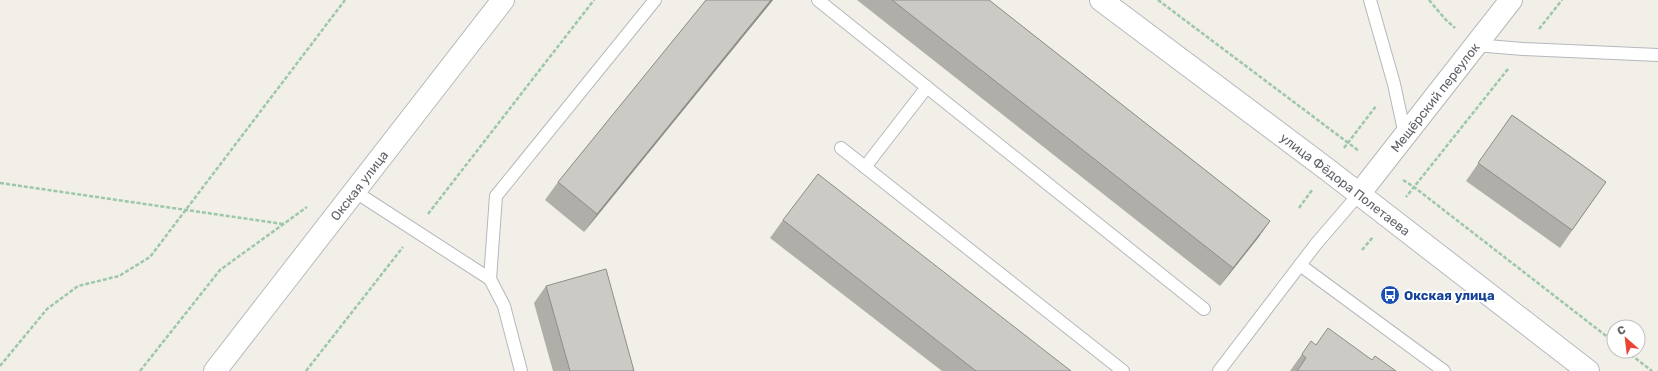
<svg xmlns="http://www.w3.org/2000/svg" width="1658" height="371" font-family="Rubik,sans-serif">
<rect width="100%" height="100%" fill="#f1efe8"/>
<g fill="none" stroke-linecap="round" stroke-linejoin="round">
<defs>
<g id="service">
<polyline points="818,0 1204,309"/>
<polyline points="1370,0 1394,84 1405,135"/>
<polyline points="1475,45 1523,49 1658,55"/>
<polyline points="841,148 1123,371"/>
<polyline points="865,167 927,87"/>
<polyline points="354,191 490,279 504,306 521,371"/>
<polyline points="1300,265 1444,371"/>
<polyline points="490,279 496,196 655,0"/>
<polyline points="1219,371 1316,244 1359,194"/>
</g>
<g id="tertiary">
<path id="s1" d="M1359 194 1511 0"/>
</g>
<g id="secondary">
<path id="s2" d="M1101 0 1328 170 1588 371"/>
<path id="s3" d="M215 371 503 0"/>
</g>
</defs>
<!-- service casing -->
<use href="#service" stroke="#b5b8bc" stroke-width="14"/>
<!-- tertiary casing -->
<use href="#tertiary" stroke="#b5b8bc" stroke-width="24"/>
<!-- secondary casing -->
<use href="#secondary" stroke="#b6babf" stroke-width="24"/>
<!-- path -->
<g stroke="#9cc7a9" stroke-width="2.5" stroke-dasharray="4 2" stroke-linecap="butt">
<polyline points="1158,0 1359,151"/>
<polyline points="1429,0 1446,20 1455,28"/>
<polyline points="1539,29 1562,0"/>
<polyline points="1508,69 1414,187 1614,342"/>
<polyline points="1344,148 1376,106"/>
<polyline points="1403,180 1414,187 1406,197"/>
<polyline points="0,183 283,224"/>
<polyline points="1299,208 1312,190"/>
<polyline points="428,214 594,0"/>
<polyline points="1362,250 1373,237"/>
<polyline points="1626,351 1652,371"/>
<polyline points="0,366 47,309 78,286 119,276 150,257 345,0"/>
<polyline points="140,371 220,270 307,207"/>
<polyline points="306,371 403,247"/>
</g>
<!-- service -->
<use href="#service" stroke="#fff" stroke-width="12"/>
<!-- tertiary -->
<use href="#tertiary" stroke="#fff" stroke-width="22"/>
<!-- secondary -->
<use href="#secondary" stroke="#fff" stroke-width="22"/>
</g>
<!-- wall -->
<g fill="#afaea9">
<polygon points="706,0 773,0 584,232 545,200 558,182"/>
<polygon points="857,0 989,0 1270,221 1258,238 1220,286"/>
<polygon points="1512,115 1606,182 1560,248 1466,181"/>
<polygon points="783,220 1071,371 942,371 770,238"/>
<polygon points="546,286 634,371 553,371 534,303"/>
<polygon points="1316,345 1372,360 1396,371 1290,371 1302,354"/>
</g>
<!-- shaded-wall -->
<g fill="#8f8d8a">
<polygon points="771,0 773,0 584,232 597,214"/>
<polygon points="1270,221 1258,238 1220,286 1233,268"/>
</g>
<!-- building -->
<g fill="#cccac5" stroke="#8f8d8a">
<polygon points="706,0 771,0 597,214 558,182"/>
<polygon points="892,0 989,0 1270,221 1233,268"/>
<polygon points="1512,115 1606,182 1572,230 1478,163"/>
<polygon points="818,174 1071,371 976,371 783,220"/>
<polygon points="606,269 634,371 570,371 546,286"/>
<polygon points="1328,328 1372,360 1375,356 1396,371 1297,371 1306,358 1302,354 1311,341 1316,345"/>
</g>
<!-- icons -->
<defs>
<symbol id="bus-disc" viewBox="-11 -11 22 22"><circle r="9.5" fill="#1a4fb4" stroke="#fff"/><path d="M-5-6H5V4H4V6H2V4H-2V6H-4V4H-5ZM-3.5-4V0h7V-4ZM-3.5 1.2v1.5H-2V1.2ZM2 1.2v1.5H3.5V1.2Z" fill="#fff"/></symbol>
</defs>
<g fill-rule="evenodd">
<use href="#bus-disc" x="1379" y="284" width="22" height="22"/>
</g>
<g text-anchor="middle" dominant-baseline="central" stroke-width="4" stroke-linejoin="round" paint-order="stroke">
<!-- street labels -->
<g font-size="13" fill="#5f6368" stroke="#fff">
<text stroke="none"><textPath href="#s1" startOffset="123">Мещёрский переулок</textPath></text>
<text stroke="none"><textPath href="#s2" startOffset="306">улица Фёдора Полетаева</textPath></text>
<text stroke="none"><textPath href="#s3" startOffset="235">Окская улица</textPath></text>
</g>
<!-- transit labels -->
<g font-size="13" font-weight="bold" fill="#164399" stroke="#fff" text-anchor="start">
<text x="1404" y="295">Окская улица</text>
</g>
</g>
<!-- north arrow -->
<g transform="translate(1626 339) rotate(332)"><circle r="19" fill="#ffffff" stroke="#bfc1c3"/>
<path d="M0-3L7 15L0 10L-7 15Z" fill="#ea4335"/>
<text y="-6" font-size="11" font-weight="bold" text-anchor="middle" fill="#5f6368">С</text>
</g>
</svg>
